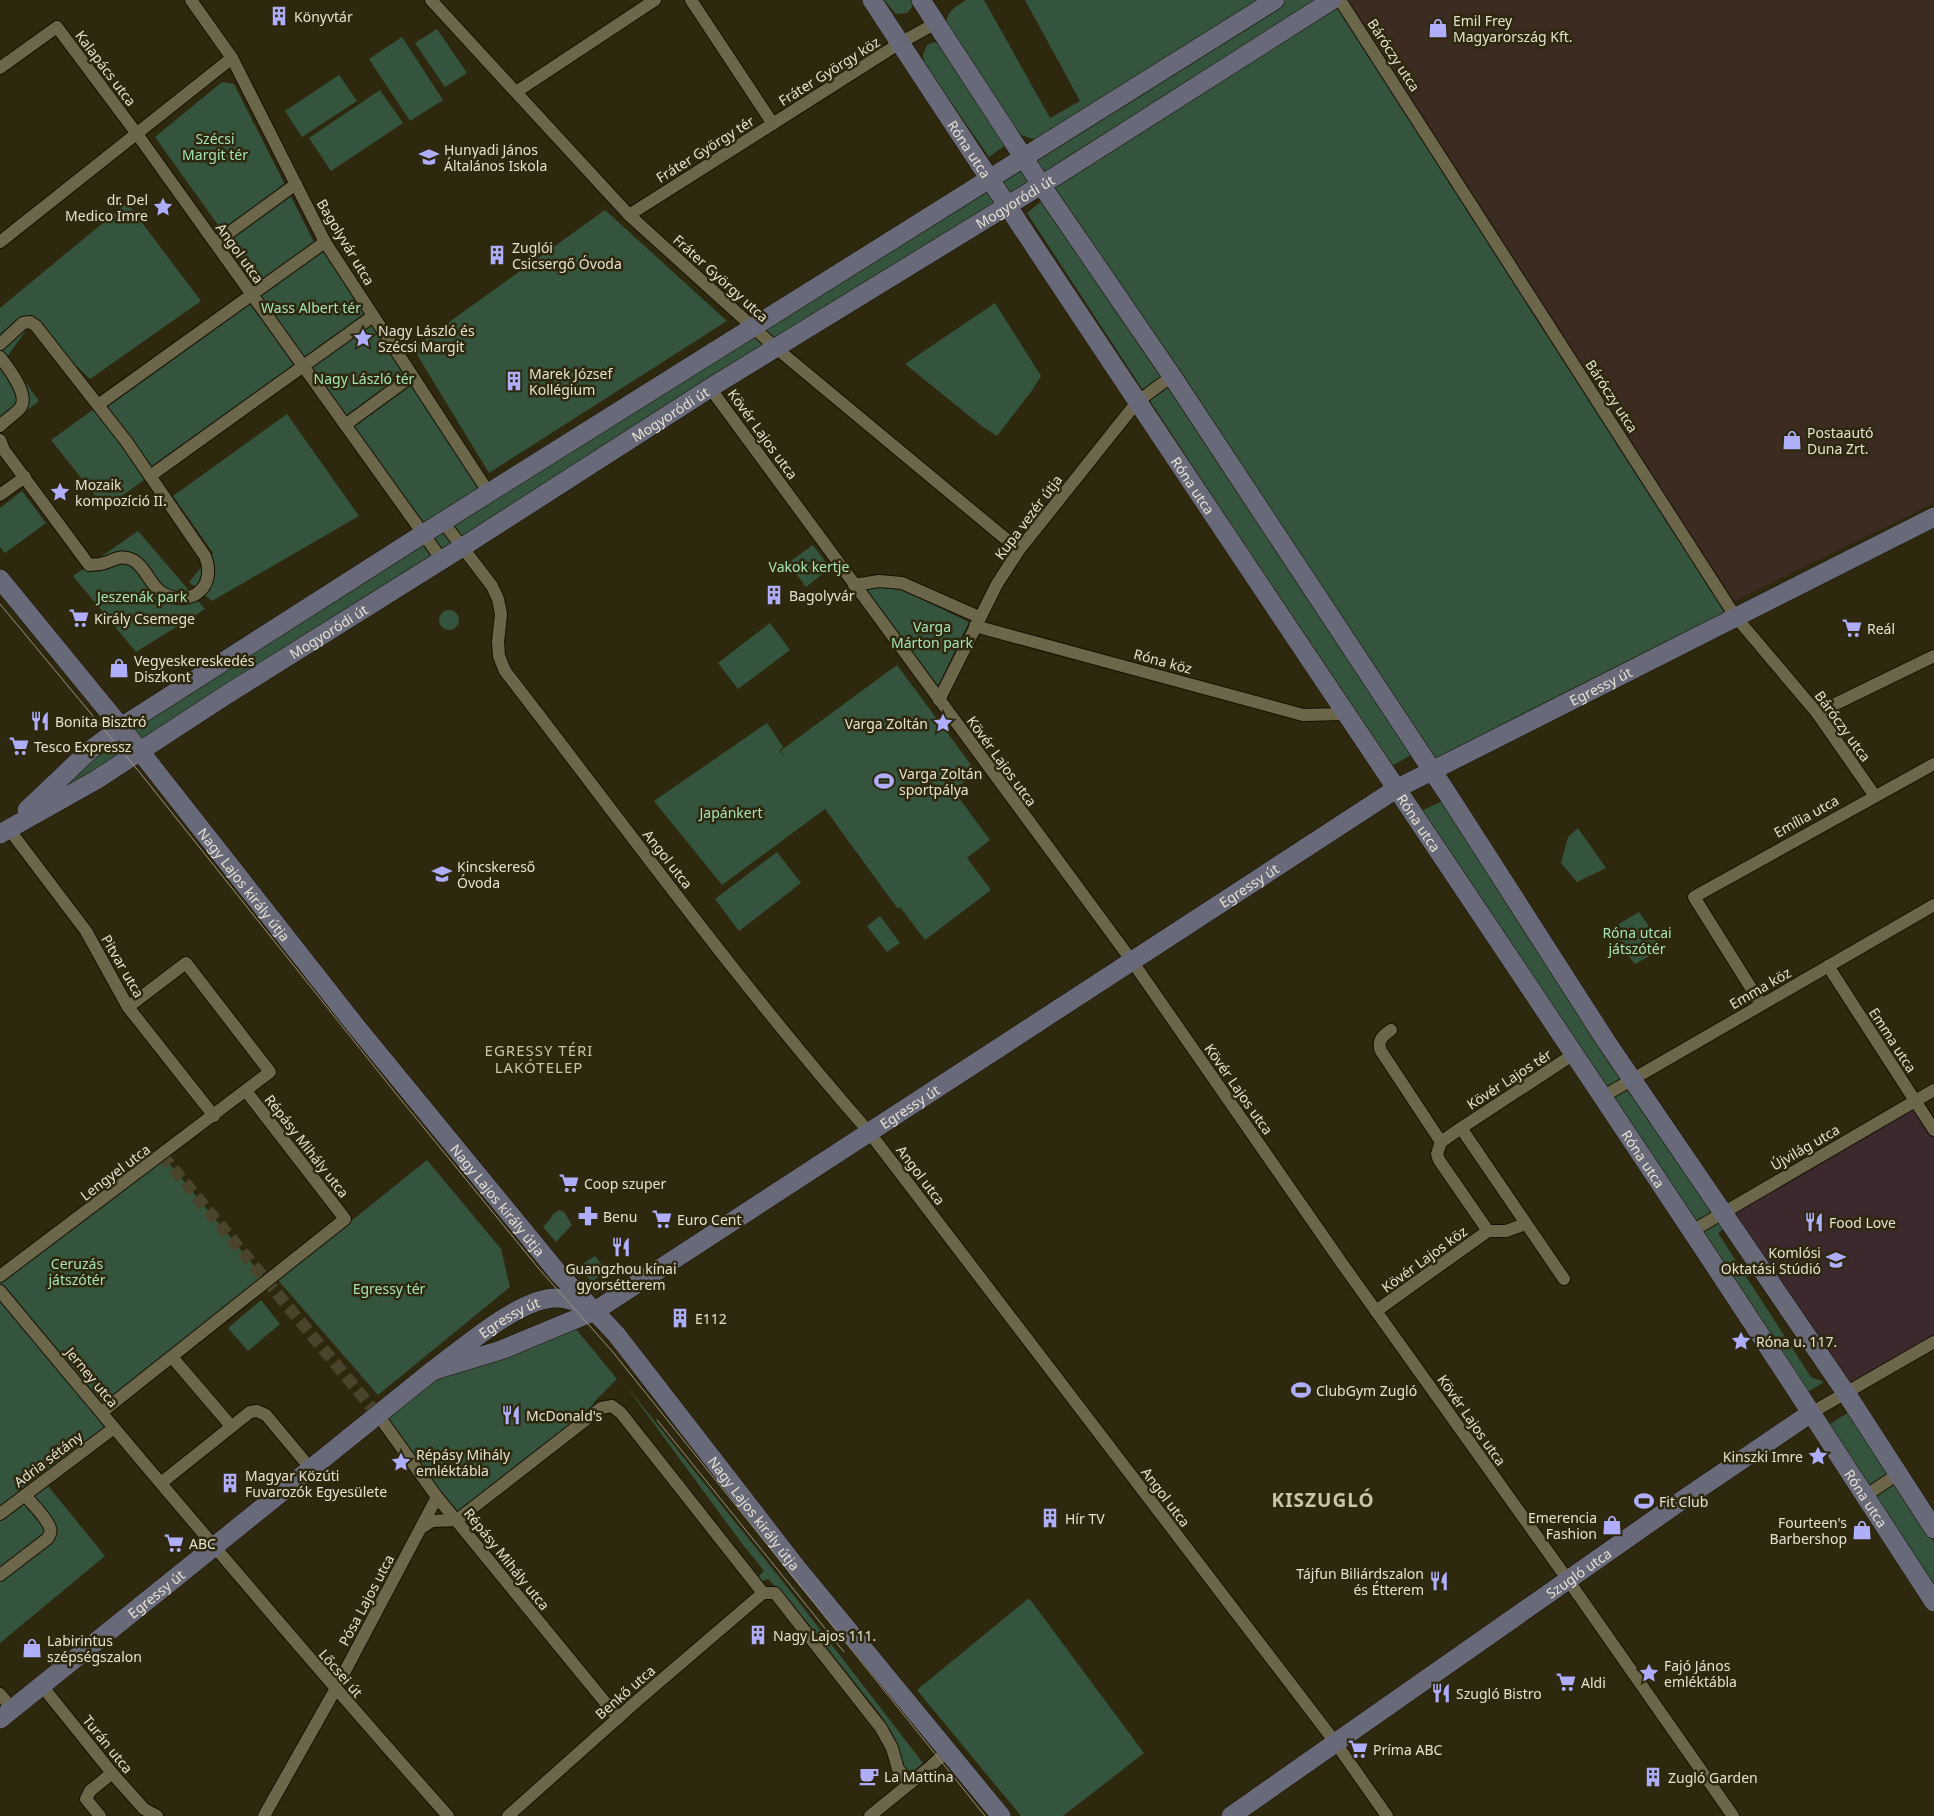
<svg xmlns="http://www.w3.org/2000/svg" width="1934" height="1816" font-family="'Noto Sans',sans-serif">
<rect width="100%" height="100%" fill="#2e280e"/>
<!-- commercial -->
<polygon fill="#3c292d" points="1914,1105 1934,1135 1934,1340 1846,1391 1727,1213"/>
<!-- industrial -->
<polygon fill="#3b2b21" points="1344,0 1934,0 1934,503 1731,603"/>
<!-- green -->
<g fill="#34543e">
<polygon points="884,0 912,0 912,7 907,13 896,14"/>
<path d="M966 0H984L1050 118 1080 101 1025 0H1259L1040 138 1032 139 1019 134 947 27C944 12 956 7 966 0Z"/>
<polygon points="1275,0 1340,0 1735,616 1432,770 1041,185 8,828 89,751"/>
<polygon points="437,29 467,73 445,87 415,43"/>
<polygon points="402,37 443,100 410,121 369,59"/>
<polygon points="934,42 945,47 1007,144 989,157 924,63 923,55 927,45"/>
<polygon points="339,75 357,101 302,137 285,111"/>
<polygon points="222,82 234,84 316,246 261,285 155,137"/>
<polygon points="380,90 403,123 331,171 309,138"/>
<polygon points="1044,199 1411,755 1390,767 1027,213"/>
<polygon points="127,203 201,301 90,379 31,323 7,357 39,401 0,431 0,308"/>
<polygon points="605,210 727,321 489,473 413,348"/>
<polygon points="325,242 373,316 105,508 51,440"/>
<polygon points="995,303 1041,376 1033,389 997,436 983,427 905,364"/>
<polygon points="374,321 483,490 423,529 308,368"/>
<polygon points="287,414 359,516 212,601 189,582 213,553 173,496"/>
<polygon points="22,491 46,523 5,553 0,547 0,508"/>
<polygon points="138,531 205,609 136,652 73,576"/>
<polygon points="813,545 830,568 806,587 788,563"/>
<polygon points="881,587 903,590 969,622 938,686 864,590"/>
<circle cx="449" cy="620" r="10"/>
<polygon points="770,623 790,650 738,689 718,663"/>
<polygon points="897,665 977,773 953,790 990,840 967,858 991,890 925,940 900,907 898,909 825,809 722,885 654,801 767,723 783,747 779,751 786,759 780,751"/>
<polygon points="1443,801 1724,1229 1718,1233 1811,1377 1824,1382 1806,1393 1421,811"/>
<polygon points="1578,828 1606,868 1577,882 1561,863 1568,837"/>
<polygon points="777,852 801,883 739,931 715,899"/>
<polygon points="1639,912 1664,948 1635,964 1607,931"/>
<polygon points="880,916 900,943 887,952 867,926"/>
<polygon points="162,1155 266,1280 102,1412 114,1428 44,1481 105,1556 0,1643 0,1276"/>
<polygon points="427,1160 501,1249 510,1287 378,1395 278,1280"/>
<polygon points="559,1210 564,1212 572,1225 556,1242 543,1227 552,1217 551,1216"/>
<polygon points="595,1256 606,1270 592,1282 578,1267"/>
<polygon points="261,1300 280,1324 248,1351 228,1328"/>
<polygon points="576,1329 617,1379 595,1401 582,1423 457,1520 378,1425 442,1375"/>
<path d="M624 1383 788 1588 923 1763 910 1774 904 1772C901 1764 900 1757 899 1749 896 1737 888 1727 882 1717L790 1601 768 1579 760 1582 757 1578 764 1571 740 1541Z"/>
<polygon points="1849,1412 1934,1542 1934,1589 1827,1426"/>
<polygon points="1029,1598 1144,1753 1063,1816 1021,1816 917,1690"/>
</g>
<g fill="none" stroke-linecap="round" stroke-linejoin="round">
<!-- street-tunnel -->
<polyline stroke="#49442b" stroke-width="12" stroke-dasharray="12 6" stroke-linecap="butt" points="162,1155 378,1415"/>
<defs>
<g id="street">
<polyline points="191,0 232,58 325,242 489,493"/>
<polyline points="431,0 629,215 776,348 1019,550"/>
<polyline points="691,0 773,124"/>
<polyline points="1340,0 1735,616 1817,713 1875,796"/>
<polyline points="0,68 57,27 137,134 442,560"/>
<polyline points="516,92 655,0"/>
<polyline points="629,215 900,43 936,23"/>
<polyline points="0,242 232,58"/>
<polyline points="215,243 296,184"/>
<path d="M0 344 23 323 30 322 36 326 126 441 205 556C217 585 193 608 164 594 151 588 146 567 133 560 119 553 113 562 100 564 97 565 92 564 89 565L4 450 0 440"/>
<path d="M0 357C8 368 29 393 21 407 16 414 6 419 0 426"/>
<polyline points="710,388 1132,961 1341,1262 1568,1580 1733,1816"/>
<polyline points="98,405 325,242"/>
<polyline points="345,425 412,376"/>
<polyline points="150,476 373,316"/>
<polyline points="0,495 25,477"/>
<path d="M443 522 492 586 498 599 501 614 498 642 499 656 505 671C625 826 740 985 869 1132L1335 1742 1387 1816"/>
<polyline points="854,585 879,581 902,583 979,617"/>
<polyline points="975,626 1303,715 1345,714"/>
<polyline points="939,700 997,584 1019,550 1137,402 1172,376"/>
<polyline points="1817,713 1934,656"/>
<polyline points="8,828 86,931 128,1007 214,1116"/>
<polyline points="1828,966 1934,1130"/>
<polyline points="1761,1004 1694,897 1934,764"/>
<path d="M1391 1030C1382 1036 1377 1041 1381 1051L1441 1142 1461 1128 1564 1279"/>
<polyline points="1602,1097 1934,905"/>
<polyline points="1461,1128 1574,1054"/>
<polyline points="1441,1142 1437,1154 1439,1160 1488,1231"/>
<polyline points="1488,1231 1506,1231 1526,1224"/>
<polyline points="1692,1231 1934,1090"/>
<polyline points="0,1276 270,1072 186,963 128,1007"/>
<path d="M0 1291C147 1468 295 1644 448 1816"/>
<polyline points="1376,1311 1488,1231"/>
<polyline points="172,1357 231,1426"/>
<polyline points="102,1412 345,1219 246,1091"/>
<polyline points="1811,1413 1934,1342"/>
<polyline points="378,1415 437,1497 618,1718"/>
<polyline points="161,1483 250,1412 257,1411 266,1415 311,1469"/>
<polyline points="1865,1496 1898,1474"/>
<polyline points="0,1514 114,1428"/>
<polyline points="421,1528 432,1521 457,1520 601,1408 612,1406 621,1413 763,1593"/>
<path d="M0 1575 47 1539C49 1536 52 1533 50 1528 47 1518 32 1504 25 1495"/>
<polyline points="763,1593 775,1593 881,1728 892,1748 898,1769 910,1783"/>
<polyline points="42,1686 112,1773 144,1809 157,1816"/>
<polyline points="0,1694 12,1709"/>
<polyline points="100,1816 86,1799 90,1791 112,1773"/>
<polyline points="264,1816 335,1690 437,1497"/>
<polyline points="508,1816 638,1700 763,1593"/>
<polyline points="870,1816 929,1768 948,1750"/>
</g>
<g id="secondary">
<path id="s1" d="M872 0C1141 412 1419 819 1691 1230 1773 1353 1853 1478 1934 1602"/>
<polyline points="921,0 1046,192 1172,376 1447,793 1606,1041 1846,1393 1934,1529"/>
<path id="s2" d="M0 579 121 727 355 1025 559 1274 616 1334 797 1568 1001 1816"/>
<polyline points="27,810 89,751 121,727 423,534 1275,0"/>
<path id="s3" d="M0 834 96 780 226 695 461 548 710 388 1059 174 1332 0"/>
<path id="s4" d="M432 1371 501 1350 595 1311 1396 789 1934 517"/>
<path id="s5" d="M0 1719 432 1371C462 1349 520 1297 557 1298 568 1298 580 1303 590 1308"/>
<path id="s6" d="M1231 1816 1675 1505 1811 1413"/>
</g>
</defs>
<!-- street casing -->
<use href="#street" stroke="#161000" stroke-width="14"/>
<!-- secondary casing -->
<use href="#secondary" stroke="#161000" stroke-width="20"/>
<!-- street -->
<use href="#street" stroke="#6c664b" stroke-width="12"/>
<!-- secondary -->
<use href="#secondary" stroke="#686a7a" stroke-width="19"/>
<!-- tram -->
<g stroke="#989380" stroke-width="1">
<polyline points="0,604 141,774 393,1090 540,1270 612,1351 985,1816"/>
<polyline points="657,1420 844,1652"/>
</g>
</g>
<!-- icons -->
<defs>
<symbol id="building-bare" viewBox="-9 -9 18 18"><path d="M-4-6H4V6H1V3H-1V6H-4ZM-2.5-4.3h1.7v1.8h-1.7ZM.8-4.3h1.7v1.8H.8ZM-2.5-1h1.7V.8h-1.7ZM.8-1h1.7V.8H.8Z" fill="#aeaefb" stroke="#2e280e" stroke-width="2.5" paint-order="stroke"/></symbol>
<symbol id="shop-bare" viewBox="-9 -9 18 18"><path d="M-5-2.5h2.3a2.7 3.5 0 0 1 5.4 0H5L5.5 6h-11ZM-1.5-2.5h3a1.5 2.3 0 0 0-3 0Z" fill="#aeaefb" stroke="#2e280e" stroke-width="2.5" paint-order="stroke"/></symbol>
<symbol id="school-bare" viewBox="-9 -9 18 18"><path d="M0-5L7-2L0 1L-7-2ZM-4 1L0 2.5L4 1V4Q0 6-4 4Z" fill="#aeaefb" stroke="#2e280e" stroke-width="2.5" paint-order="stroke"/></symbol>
<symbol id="sight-bare" viewBox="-9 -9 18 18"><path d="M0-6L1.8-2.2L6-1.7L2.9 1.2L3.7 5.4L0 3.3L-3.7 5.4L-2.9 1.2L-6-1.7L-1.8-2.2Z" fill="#aeaefb" stroke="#2e280e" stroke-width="2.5" paint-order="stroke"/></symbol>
<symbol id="supermarket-bare" viewBox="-9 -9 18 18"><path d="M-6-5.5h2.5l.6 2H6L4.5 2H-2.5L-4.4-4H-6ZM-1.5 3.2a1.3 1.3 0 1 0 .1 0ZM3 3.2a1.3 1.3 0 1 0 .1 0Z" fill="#aeaefb" stroke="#2e280e" stroke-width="2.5" paint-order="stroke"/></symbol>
<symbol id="restaurant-bare" viewBox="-9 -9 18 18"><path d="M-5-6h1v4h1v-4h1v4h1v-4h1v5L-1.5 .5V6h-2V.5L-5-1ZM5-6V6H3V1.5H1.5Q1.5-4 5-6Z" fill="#aeaefb" stroke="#2e280e" stroke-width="2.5" paint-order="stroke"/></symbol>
<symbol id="stadium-bare" viewBox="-9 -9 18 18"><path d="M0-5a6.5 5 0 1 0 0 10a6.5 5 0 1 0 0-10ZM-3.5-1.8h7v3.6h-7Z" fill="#aeaefb" stroke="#2e280e" stroke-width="2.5" paint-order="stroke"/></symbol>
<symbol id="pharmacy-bare" viewBox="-9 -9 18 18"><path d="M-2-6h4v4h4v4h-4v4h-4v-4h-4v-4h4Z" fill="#aeaefb" stroke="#2e280e" stroke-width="2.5" paint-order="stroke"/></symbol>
<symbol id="cafe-bare" viewBox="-9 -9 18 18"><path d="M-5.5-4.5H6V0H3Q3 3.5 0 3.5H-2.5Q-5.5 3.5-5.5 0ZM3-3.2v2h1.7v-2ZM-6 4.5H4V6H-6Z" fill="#aeaefb" stroke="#2e280e" stroke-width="2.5" paint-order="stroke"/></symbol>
</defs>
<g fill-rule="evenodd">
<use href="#building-bare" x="265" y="2" width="28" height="28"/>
<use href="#shop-bare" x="1424" y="14" width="28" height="28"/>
<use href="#school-bare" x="415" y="143" width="28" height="28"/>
<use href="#sight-bare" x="149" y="193" width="28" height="28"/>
<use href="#building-bare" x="483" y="241" width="28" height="28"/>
<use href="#sight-bare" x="349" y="324" width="28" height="28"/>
<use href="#building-bare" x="500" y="367" width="28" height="28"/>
<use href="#shop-bare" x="1778" y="426" width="28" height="28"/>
<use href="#sight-bare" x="46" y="478" width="28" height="28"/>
<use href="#building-bare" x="760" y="581" width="28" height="28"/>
<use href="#supermarket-bare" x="65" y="604" width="28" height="28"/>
<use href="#supermarket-bare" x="1838" y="614" width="28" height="28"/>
<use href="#shop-bare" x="105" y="654" width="28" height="28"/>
<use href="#restaurant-bare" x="26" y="707" width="28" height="28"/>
<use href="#sight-bare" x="929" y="709" width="28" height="28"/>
<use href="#supermarket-bare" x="5" y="732" width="28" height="28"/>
<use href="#stadium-bare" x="870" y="767" width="28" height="28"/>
<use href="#school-bare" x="428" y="860" width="28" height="28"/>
<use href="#supermarket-bare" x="555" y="1169" width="28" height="28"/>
<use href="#pharmacy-bare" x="574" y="1202" width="28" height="28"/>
<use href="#supermarket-bare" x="648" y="1205" width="28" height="28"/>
<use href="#restaurant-bare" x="1800" y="1208" width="28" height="28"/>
<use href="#restaurant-bare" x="607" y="1233" width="28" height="28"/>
<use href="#school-bare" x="1822" y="1246" width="28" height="28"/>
<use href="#building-bare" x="666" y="1304" width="28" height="28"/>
<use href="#sight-bare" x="1727" y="1327" width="28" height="28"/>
<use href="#stadium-bare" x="1287" y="1376" width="28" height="28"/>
<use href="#restaurant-bare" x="497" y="1401" width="28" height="28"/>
<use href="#sight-bare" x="1804" y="1442" width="28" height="28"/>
<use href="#sight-bare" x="387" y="1448" width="28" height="28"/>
<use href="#building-bare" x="216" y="1469" width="28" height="28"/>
<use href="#stadium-bare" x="1630" y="1487" width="28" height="28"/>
<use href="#building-bare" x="1036" y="1504" width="28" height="28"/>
<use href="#shop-bare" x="1598" y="1511" width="28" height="28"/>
<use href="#shop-bare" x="1848" y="1516" width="28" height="28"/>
<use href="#supermarket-bare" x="160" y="1529" width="28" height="28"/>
<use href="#restaurant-bare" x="1425" y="1567" width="28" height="28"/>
<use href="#building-bare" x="744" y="1621" width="28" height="28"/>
<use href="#shop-bare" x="18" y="1634" width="28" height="28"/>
<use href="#sight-bare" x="1635" y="1659" width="28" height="28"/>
<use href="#supermarket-bare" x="1552" y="1668" width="28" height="28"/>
<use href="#restaurant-bare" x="1427" y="1679" width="28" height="28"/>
<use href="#supermarket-bare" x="1344" y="1735" width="28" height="28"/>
<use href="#cafe-bare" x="855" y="1762" width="28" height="28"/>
<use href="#building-bare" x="1639" y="1763" width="28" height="28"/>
</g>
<g text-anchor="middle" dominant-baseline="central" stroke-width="5" stroke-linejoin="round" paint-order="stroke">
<!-- poi labels -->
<g font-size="14" fill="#e5e1d2" stroke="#2e280e" text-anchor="start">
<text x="294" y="16">Könyvtár</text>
<text x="1453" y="20">Emil Frey<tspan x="1453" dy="16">Magyarország Kft.</tspan></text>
<text x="444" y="149">Hunyadi János<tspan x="444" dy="16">Általános Iskola</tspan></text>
<text x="148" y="199" text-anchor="end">dr. Del<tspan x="148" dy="16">Medico Imre</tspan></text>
<text x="512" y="247">Zuglói<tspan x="512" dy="16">Csicsergő Óvoda</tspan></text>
<text x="378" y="330">Nagy László és<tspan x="378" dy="16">Szécsi Margit</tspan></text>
<text x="529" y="373">Marek József<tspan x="529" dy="16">Kollégium</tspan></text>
<text x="1807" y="432">Postaautó<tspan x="1807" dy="16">Duna Zrt.</tspan></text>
<text x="75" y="484">Mozaik<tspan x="75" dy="16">kompozíció II.</tspan></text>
<text x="789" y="595">Bagolyvár</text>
<text x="94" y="618">Király Csemege</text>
<text x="1867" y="628">Reál</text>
<text x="134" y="660">Vegyeskereskedés<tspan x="134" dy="16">Diszkont</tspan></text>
<text x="55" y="721">Bonita Bisztró</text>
<text x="928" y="723" text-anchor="end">Varga Zoltán</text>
<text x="34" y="746">Tesco Expressz</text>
<text x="899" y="773">Varga Zoltán<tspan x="899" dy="16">sportpálya</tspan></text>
<text x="457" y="866">Kincskereső<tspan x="457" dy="16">Óvoda</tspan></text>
<text x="584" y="1183">Coop szuper</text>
<text x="603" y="1216">Benu</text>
<text x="677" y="1219">Euro Cent</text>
<text x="1829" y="1222">Food Love</text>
<text x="1821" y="1252" text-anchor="end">Komlósi<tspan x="1821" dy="16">Oktatási Stúdió</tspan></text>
<text x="621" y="1268" text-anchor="middle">Guangzhou kínai<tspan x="621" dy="16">gyorsétterem</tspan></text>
<text x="695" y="1318">E112</text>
<text x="1756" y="1341">Róna u. 117.</text>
<text x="1316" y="1390">ClubGym Zugló</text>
<text x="526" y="1415">McDonald's</text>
<text x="416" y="1454">Répásy Mihály<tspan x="416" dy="16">emléktábla</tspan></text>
<text x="1803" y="1456" text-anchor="end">Kinszki Imre</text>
<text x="245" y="1475">Magyar Közúti<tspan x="245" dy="16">Fuvarozók Egyesülete</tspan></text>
<text x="1659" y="1501">Fit Club</text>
<text x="1597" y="1517" text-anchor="end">Emerencia<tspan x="1597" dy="16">Fashion</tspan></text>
<text x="1065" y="1518">Hír TV</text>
<text x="1847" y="1522" text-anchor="end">Fourteen's<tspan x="1847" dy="16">Barbershop</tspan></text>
<text x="189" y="1543">ABC</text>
<text x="1424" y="1573" text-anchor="end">Tájfun Biliárdszalon<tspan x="1424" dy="16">és Étterem</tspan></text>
<text x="773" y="1635">Nagy Lajos 111.</text>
<text x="47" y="1640">Labirintus<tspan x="47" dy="16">szépségszalon</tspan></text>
<text x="1664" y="1665">Fajó János<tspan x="1664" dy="16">emléktábla</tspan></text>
<text x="1581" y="1682">Aldi</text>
<text x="1456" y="1693">Szugló Bistro</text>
<text x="1373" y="1749">Príma ABC</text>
<text x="884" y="1776">La Mattina</text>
<text x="1668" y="1777">Zugló Garden</text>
</g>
<!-- street labels -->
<g font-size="14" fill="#e5e1d2" stroke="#2e280e">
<text transform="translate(1394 55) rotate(57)">Báróczy utca</text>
<text transform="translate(106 68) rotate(53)">Kalapács utca</text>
<text transform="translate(829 71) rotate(-32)">Fráter György köz</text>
<text stroke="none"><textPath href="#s1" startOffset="178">Róna utca</textPath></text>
<text transform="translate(705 149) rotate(-32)">Fráter György tér</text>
<text stroke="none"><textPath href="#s3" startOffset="1196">Mogyoródi út</textPath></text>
<text transform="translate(346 242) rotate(59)">Bagolyvár utca</text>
<text transform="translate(240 253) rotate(54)">Angol utca</text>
<text transform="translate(721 278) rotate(42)">Fráter György utca</text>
<text transform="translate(1612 396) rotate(57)">Báróczy utca</text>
<text stroke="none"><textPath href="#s3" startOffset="791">Mogyoródi út</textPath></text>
<text transform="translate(763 434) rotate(54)">Kövér Lajos utca</text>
<text stroke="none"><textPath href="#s1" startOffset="582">Róna utca</textPath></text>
<text transform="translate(1028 517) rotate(-53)">Kupa vezér útja</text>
<text stroke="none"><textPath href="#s3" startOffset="386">Mogyoródi út</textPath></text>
<text transform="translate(1163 661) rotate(15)">Róna köz</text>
<text stroke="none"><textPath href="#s4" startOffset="1359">Egressy út</textPath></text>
<text transform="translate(1843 726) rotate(54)">Báróczy utca</text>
<text transform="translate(1002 761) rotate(54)">Kövér Lajos utca</text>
<text transform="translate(1806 816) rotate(-29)">Emília utca</text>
<text stroke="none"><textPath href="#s1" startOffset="988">Róna utca</textPath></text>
<text transform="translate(668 859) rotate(52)">Angol utca</text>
<text stroke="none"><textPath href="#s2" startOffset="391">Nagy Lajos király útja</textPath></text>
<text stroke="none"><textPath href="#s4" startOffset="954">Egressy út</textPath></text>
<text transform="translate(123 966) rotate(60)">Pitvar utca</text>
<text transform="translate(1760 988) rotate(-30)">Emma köz</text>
<text transform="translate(1893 1040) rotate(57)">Emma utca</text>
<text transform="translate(1509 1079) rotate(-33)">Kövér Lajos tér</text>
<text transform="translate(1239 1089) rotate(55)">Kövér Lajos utca</text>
<text stroke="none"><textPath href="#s4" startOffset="549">Egressy út</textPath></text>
<text transform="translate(307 1146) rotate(52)">Répásy Mihály utca</text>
<text transform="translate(1805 1147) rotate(-30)">Újvilág utca</text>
<text stroke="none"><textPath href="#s1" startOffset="1392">Róna utca</textPath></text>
<text transform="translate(115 1172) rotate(-37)">Lengyel utca</text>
<text transform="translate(921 1175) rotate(53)">Angol utca</text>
<text stroke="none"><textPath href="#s2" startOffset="796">Nagy Lajos király útja</textPath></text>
<text transform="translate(1424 1259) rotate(-36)">Kövér Lajos köz</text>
<text stroke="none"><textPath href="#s5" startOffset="649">Egressy út</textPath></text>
<text transform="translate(92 1377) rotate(50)">Jerney utca</text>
<text transform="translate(1472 1420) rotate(55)">Kövér Lajos utca</text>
<text transform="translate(48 1459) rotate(-37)">Adria sétány</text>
<text transform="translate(1166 1497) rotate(53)">Angol utca</text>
<text stroke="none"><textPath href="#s1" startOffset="1798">Róna utca</textPath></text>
<text stroke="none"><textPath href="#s2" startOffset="1201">Nagy Lajos király útja</textPath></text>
<text transform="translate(507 1559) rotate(51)">Répásy Mihály utca</text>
<text stroke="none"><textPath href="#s6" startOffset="424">Szugló utca</textPath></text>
<text stroke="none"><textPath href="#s5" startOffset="200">Egressy út</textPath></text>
<text transform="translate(366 1600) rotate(-62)">Pósa Lajos utca</text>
<text transform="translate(341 1673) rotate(49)">Lőcsei út</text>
<text transform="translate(625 1692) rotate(-41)">Benkő utca</text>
<text transform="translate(108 1744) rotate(51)">Turán utca</text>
</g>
<!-- park labels -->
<g font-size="14" fill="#a5e3b7" stroke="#2e280e">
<text x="215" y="138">Szécsi<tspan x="215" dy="16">Margit tér</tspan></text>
<text x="311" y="307">Wass Albert tér</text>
<text x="364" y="378">Nagy László tér</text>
<text x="809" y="566">Vakok kertje</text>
<text x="142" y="596">Jeszenák park</text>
<text x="932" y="626">Varga<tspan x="932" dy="16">Márton park</tspan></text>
<text x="731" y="812">Japánkert</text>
<text x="1637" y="932">Róna utcai<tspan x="1637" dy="16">játszótér</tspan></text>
<text x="77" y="1263">Ceruzás<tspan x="77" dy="16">játszótér</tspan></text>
<text x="389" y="1288">Egressy tér</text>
</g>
<!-- neighbourhood labels -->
<g font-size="15" letter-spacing="1" fill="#cbc4a6" stroke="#2e280e">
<text x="539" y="1050">EGRESSY TÉRI<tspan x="539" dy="17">LAKÓTELEP</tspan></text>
</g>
<!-- district labels -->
<g font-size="19" font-weight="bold" letter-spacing="1" fill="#cbc4a6" stroke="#2e280e">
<text x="1323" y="1500">KISZUGLÓ</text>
</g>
</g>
</svg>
